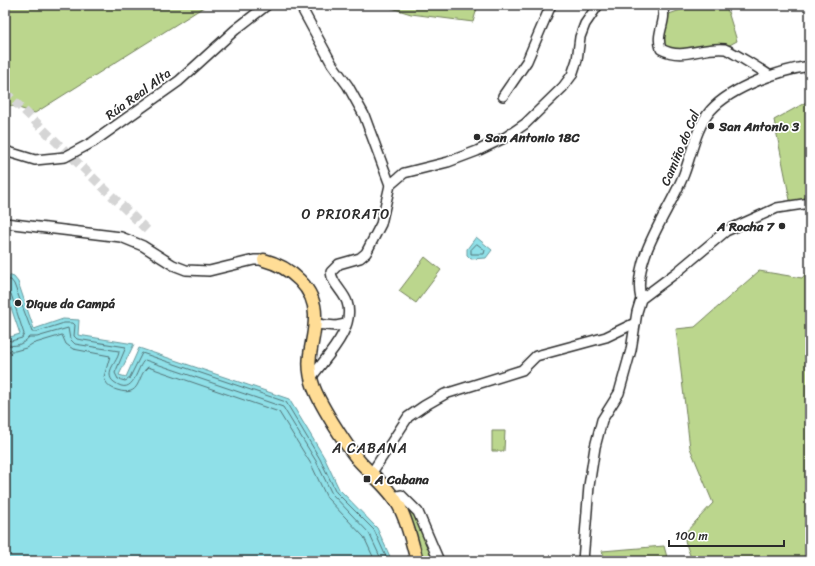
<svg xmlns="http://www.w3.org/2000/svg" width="815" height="566" font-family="Sriracha,sans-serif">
<rect width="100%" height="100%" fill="#fff"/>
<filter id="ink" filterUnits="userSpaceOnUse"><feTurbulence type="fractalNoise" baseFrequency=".025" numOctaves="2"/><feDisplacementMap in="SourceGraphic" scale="8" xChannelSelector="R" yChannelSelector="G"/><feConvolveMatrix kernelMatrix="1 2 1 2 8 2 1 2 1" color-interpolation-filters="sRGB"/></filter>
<g filter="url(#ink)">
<!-- green -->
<g fill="#bbd68d" stroke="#73805c">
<polygon points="5,5 207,5 35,113 5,104"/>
<polygon points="382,5 478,5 473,22 411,14"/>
<polygon points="695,5 726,5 737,41 724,48 678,52 666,47 661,42 669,14"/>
<polygon points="810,100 810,207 790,200 774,120"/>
<polygon points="425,257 441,270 416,303 399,291"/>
<polygon points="810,269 810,561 692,561 683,535 713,503 690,448 676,329 695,327 759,271 802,278"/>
<polygon points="492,431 505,431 504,451 492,451"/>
<path d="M402 501C420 513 427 541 433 561H421Z"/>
<polygon points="664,546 668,561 606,561 602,551"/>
</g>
<!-- water -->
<g fill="#8fe0e8" stroke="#67989c">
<polygon points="476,237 492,250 486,258 471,259 467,255 467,249"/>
<polygon points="8,275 14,277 18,282 34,329 63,319 79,320 78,335 134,344 119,375 126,377 139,348 289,399 324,457 339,489 377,528 392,561 5,561 5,327 10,337 20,334 5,290 5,277"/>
</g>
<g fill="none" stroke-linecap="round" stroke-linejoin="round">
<!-- shore -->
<g stroke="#537377" stroke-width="1">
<polygon points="477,244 485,250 484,254 471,254 471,250"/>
<polyline points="5,280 11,280 14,284 32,332 36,332 64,323 73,323 75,325 74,336 77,339 126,347 115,373 118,379 125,381 129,379 142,353 286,402 320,459 336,492 374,530 388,561"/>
<polyline points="5,291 11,294 24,334 22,338 11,341 8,340 5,336"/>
<path d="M5 344C14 348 24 344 29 337H37L68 328 70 339 75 344 119 351C119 359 110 366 110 374 110 377 111 380 114 382 135 398 136 366 145 360L283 407 316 461 332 494 369 533 382 561"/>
<path d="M5 351H15L26 348 32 344 62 335 66 344 73 349 110 356 104 377C106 384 110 388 117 390 142 398 136 376 148 367L279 412 311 464 327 498 364 537 375 561"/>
</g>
<!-- minor-tunnel -->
<polyline stroke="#d5d5d5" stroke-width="9" stroke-dasharray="9 4.5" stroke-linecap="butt" points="5,92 150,233"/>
<defs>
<g id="minor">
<polyline points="300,5 332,64 348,86 364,115 390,185"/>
<path d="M662 5C668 22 655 32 661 49 683 61 702 46 725 49 729 50 765 72 770 76"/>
<polyline points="503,96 527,61 551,5"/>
<polyline points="5,151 35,160 65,157 93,142 179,81 235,30 267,5"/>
<polyline points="5,223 121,237 143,246 173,265 186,270 209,271 254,260 264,260"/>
<path d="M641 299C631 258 670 211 684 174 692 153 696 127 711 110 732 87 780 70 810 66"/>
<polyline points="315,324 336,326 346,324"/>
<path d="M311 378C325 358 356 329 347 302 343 291 332 284 331 272L339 264 360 258 366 253 381 224 390 185 404 173 448 162 477 151 506 137 525 124 563 87 572 75 577 60 580 37 585 24 598 5"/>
<polyline points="371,474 408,417 424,406 445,394 522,370 536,356 606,337 635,323"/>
<polyline points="393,497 401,495 418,512 439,561"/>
<polyline points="583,561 589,486 595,447 602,420 619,393 631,350 637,312 641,299 677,272 726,231 777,208 810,203"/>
</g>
<path id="major" d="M264 260C290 267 316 288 315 317 315 345 303 358 314 388 321 406 348 449 361 463 374 477 390 489 399 506 408 523 412 543 417 561"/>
</defs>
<!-- minor casing -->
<use href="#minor" stroke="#2b2b2b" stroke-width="12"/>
<!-- major casing -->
<use href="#major" stroke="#2b2b2b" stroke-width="15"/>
<!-- minor -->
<use href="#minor" stroke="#fff" stroke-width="9"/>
<!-- major -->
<use href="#major" stroke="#ffdd96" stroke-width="12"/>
</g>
</g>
<!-- markers -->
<g fill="#2b2b2b" stroke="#fff" stroke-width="1.5">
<circle cx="711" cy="126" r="4"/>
<circle cx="477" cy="137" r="4"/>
<circle cx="782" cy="226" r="4"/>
<circle cx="18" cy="303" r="4"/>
<rect x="363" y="475" width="8" height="8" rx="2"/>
</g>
<g text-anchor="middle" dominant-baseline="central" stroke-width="3.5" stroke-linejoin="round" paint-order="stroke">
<!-- street labels -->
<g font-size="13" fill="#2b2b2b" stroke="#fff">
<text transform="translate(138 94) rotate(-36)">Rúa Real Alta</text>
<text transform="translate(680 148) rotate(-67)">Camiño do Cal</text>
</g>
<!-- poi labels -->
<g font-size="13" font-weight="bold" fill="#2b2b2b" stroke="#fff" text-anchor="start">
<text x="719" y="126">San Antonio 3</text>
<text x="485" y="137">San Antonio 18C</text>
<text x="774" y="226" text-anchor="end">A Rocha 7</text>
<text x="26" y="303">Dique da Campá</text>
<text x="375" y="479">A Cabana</text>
</g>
<!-- neighbourhood labels -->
<g font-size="14" letter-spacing="1" fill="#2b2b2b" stroke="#fff">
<text x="346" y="214">O PRIORATO</text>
<text x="370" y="448">A CABANA</text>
</g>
</g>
<!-- margin -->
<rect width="815" height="566" fill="none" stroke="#fff" stroke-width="20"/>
<rect x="10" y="10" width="795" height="546" fill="none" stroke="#2b2b2b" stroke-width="1.5" filter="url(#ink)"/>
<!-- scale -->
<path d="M669 540v6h115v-6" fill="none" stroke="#2b2b2b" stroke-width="2"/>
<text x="675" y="540" font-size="12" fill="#2b2b2b" stroke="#ffffff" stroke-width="3" paint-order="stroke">100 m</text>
</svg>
